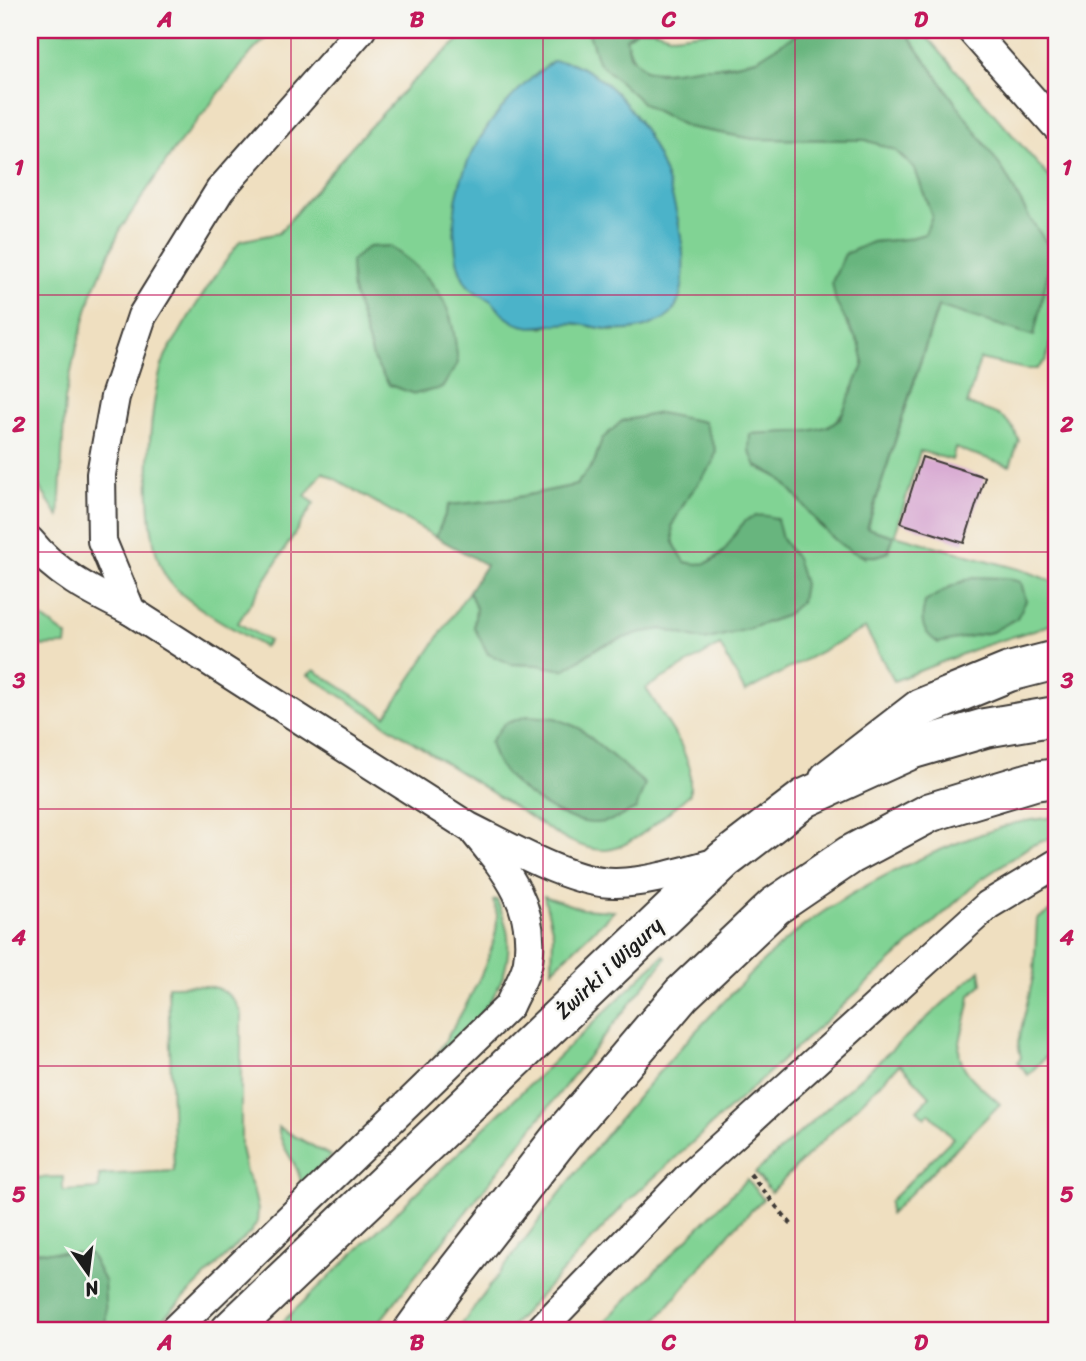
<svg xmlns="http://www.w3.org/2000/svg" width="1086" height="1361" font-family="Sriracha,sans-serif">
<rect width="100%" height="100%" fill="#f6f6f2"/>
<filter id="ink" filterUnits="userSpaceOnUse"><feTurbulence type="fractalNoise" baseFrequency=".0143" numOctaves="2"/><feDisplacementMap in="SourceGraphic" scale="14" xChannelSelector="R" yChannelSelector="G"/><feConvolveMatrix kernelMatrix="1 2 1 2 8 2 1 2 1" color-interpolation-filters="sRGB"/></filter>
<filter id="wash" filterUnits="userSpaceOnUse"><feTurbulence type="fractalNoise" baseFrequency=".00686" numOctaves="4" result="noise"/><feDisplacementMap in="SourceGraphic" scale="28" xChannelSelector="R" yChannelSelector="G"/><feGaussianBlur stdDeviation="1.57" result="paint"/><feColorMatrix in="noise" values="0 0 0 0 0 0 0 0 0 0 0 0 0 0 0 0 0 1.4 0 .05"/><feComposite in="paint" operator="in"/></filter>
<g filter="url(#wash)">
<rect width="100%" height="100%" fill="#efdfc0"/>
<!-- green -->
<g fill="#81d394" stroke="#4e7858" stroke-width="2" fill-rule="evenodd">
<polygon points="30,30 274,30 252,52 174,150 120,230 92,293 75,354 65,399 59,517 30,473"/>
<path d="M470 30H588L599 62 645 105 687 127 754 139 866 140 895 150 915 169 932 216 925 234 907 239 872 242 846 323C853 334 864 348 863 362 863 376 843 418 831 424 808 437 775 432 750 434L756 466 778 477 796 495 819 525 838 541 865 558 867 529 939 305 1048 245 1029 217 1005 173 904 30H921L1056 185V323L1046 360 1037 369H1025L980 359 967 404C993 413 1009 413 1019 441L1010 466 955 448 952 460 920 451 895 535 1026 571 1056 583V623L980 647 894 681 865 628 745 692 720 645 646 688 680 743 690 768V794C669 811 633 848 606 850 591 851 577 844 563 838L308 675 314 670 386 716 469 591 476 608 474 627 511 664 538 665 564 670 599 647 638 633 662 629 704 640 748 629 785 616 796 558 782 539C764 543 743 544 726 551 705 560 713 569 685 562 678 551 669 539 672 525 675 509 702 477 713 463L602 439 594 463 576 485 509 499 449 505 436 537 323 472 305 496 314 503 238 623 269 641 264 647C237 630 187 605 169 581 138 542 147 402 165 357 169 348 176 339 181 330 199 299 219 270 240 241L279 233 352 146 410 84ZM647 135C664 169 675 200 681 237L615 331C592 327 565 317 543 328L503 314 492 301ZM429 279 451 318 374 361 352 287ZM555 718 579 728 644 784 559 814 515 784 498 763Z"/>
<path d="M638 30H653L673 36 721 30H803C788 40 773 53 757 59 743 64 655 76 644 70 633 62 629 50 626 38Z"/>
<polygon points="30,609 67,636 66,645 30,646"/>
<path d="M1056 817V836L1030 846 979 881 627 1202 507 1331H457C537 1222 619 1111 713 1013 741 984 769 953 801 928 858 884 940 846 1009 825 1024 820 1041 819 1056 817Z"/>
<polygon points="544,896 582,909 614,911 552,970 553,933"/>
<path d="M497 900C501 911 507 924 508 936 513 991 472 1024 435 1057 456 1024 498 955 497 917 497 912 495 906 493 901Z"/>
<polygon points="1056,908 1056,1046 1028,1075 1017,1062 1021,1058 1018,1043 1034,973 1037,919"/>
<polygon points="664,955 666,958 372,1331 273,1331"/>
<path d="M980 970 982 984 970 995C969 1012 963 1026 960 1043 954 1069 983 1088 1000 1104L890 1214 889 1202 953 1138 929 1113 925 1118 917 1110 930 1096 900 1064 771 1192 755 1173Z"/>
<path d="M168 986C198 986 228 979 241 1014V1147L246 1173 253 1188 258 1210 257 1222 251 1232 150 1331H101L106 1319 90 1254 30 1251V1178L63 1177V1191L99 1189V1175L174 1171Z"/>
<path d="M278 1127 331 1156 301 1184C299 1163 281 1151 278 1127Z"/>
<polygon points="747,1179 763,1199 731,1231 647,1331 595,1331"/>
</g>
<!-- forest -->
<g fill="#68b57e" stroke="#42684d" stroke-width="2">
<path d="M588 30H638L626 38 630 55 645 70 660 73 703 67H724L757 59 803 30H904L1005 173 1029 217 1048 245 1051 258 1034 336 938 306 867 528 894 536 888 552C844 575 807 502 780 479 774 473 764 470 756 466L749 450 750 434 809 431 830 426 840 419 864 363 860 345 836 303 832 282 845 254 872 242 907 239 925 234 932 216 915 169 895 150 866 140 754 139 687 127 645 105 598 62Z"/>
<path d="M389 246C417 264 442 287 451 320 455 333 456 349 458 363L442 388 415 394 389 385 374 361 352 287 351 261 368 247Z"/>
<path d="M659 413 704 422 716 450 713 463 686 500 672 525 674 544 685 562C742 577 724 498 777 519L782 539 796 558 804 584 801 602 785 616 748 629 704 640 662 629 638 633 599 647 564 670 538 665 511 664 488 654 474 627 476 608 469 591 486 565 436 537 449 505 509 499 576 485 594 463 602 439 622 421Z"/>
<path d="M973 577 1006 578 1021 582 1026 601 1017 618 992 632 938 643C921 631 920 622 925 602L950 587Z"/>
<path d="M527 716 555 718 579 728 645 784 636 809C623 815 611 823 596 823 566 824 511 788 497 762 494 756 492 749 490 742L504 724Z"/>
<polygon points="30,1251 90,1254 104,1281 106,1319 101,1331 30,1331"/>
</g>
<!-- water -->
<path fill="#4bb3c9" stroke="#346872" stroke-width="2" d="M553 61C560 62 568 61 574 64 641 91 677 186 683 253 684 274 685 302 667 317 664 320 657 322 653 324 628 335 606 329 580 324 551 319 532 338 505 316 500 312 496 305 491 301 481 294 473 293 466 283 458 270 456 257 455 242 447 167 496 103 553 61Z"/>
<g id="blocks">
<!-- building -->
<polygon fill="#d9acd3" points="922,457 985,477 964,543 901,523"/>
</g>
</g>
<g filter="url(#ink)">
<use href="#blocks" fill-opacity="0" stroke="#3c3935" stroke-width="2"/>
<g fill="none" stroke-linecap="round" stroke-linejoin="round">
<defs>
<g id="service">
<polyline points="971,30 1056,126"/>
<path d="M30 541C57 575 93 592 131 611L469 827C508 846 572 884 616 883 652 882 687 870 722 861"/>
<polyline points="131,611 102,541 101,474 115,397 142,316 220,190 361,30"/>
<path d="M173 1331 509 1006C515 992 526 975 528 961 536 907 508 873 476 834"/>
<polyline points="539,1331 694,1171 988,905 1056,864"/>
</g>
<polyline id="minor" points="829,779 921,708 1009,672 1056,660"/>
<g id="tertiary">
<polyline points="230,1331 724,860 805,798 913,749 985,728 1056,716"/>
<polyline points="413,1331 449,1281 560,1138 682,994 775,906 850,855 931,812 1034,781 1056,778"/>
</g>
</defs>
<!-- service casing -->
<use href="#service" stroke="#3c3935" stroke-width="32"/>
<!-- minor casing -->
<use href="#minor" stroke="#3c3935" stroke-width="42"/>
<!-- tertiary casing -->
<use href="#tertiary" stroke="#3c3935" stroke-width="42"/>
<!-- path -->
<polyline stroke="#3c3935" stroke-width="4.5" stroke-dasharray="5 5" stroke-linecap="butt" points="750,1174 794,1228"/>
<!-- service -->
<use href="#service" stroke="#fff" stroke-width="28"/>
<!-- minor -->
<use href="#minor" stroke="#fff" stroke-width="38"/>
<!-- tertiary -->
<use href="#tertiary" stroke="#fff" stroke-width="38"/>
</g>
</g>
<!-- grid -->
<path fill="none" stroke="#c2185b" stroke-width="2" stroke-opacity="0.55" d="M291 30V1331M543 30V1331M795 30V1331M30 295H1056M30 552H1056M30 809H1056M30 1066H1056"/>
<g text-anchor="middle" dominant-baseline="central" stroke-width="5" stroke-linejoin="round" paint-order="stroke">
<!-- street labels -->
<g font-size="21" fill="#1c1c1c" stroke="#f6f6f2">
<text transform="translate(609 968) rotate(-43)">Żwirki i Wigury</text>
</g>
</g>
<!-- margin -->
<rect width="1086" height="1361" fill="none" stroke="#f6f6f2" stroke-width="77"/>
<!-- north arrow -->
<g transform="translate(88 1273) rotate(166)" stroke="#f6f6f2" stroke-width="5" paint-order="stroke">
<path d="M0-5L12 26L0 18L-12 26Z" fill="#1c1c1c"/>
<text y="-10" font-size="19" font-weight="bold" text-anchor="middle" fill="#1c1c1c">N</text>
</g>
<rect x="38" y="38" width="1010" height="1284" fill="none" stroke="#c2185b" stroke-width="2.5"/>
<g font-size="23" text-anchor="middle" font-weight="bold" fill="#c2185b">
<text x="165" y="27">A</text>
<text x="417" y="27">B</text>
<text x="669" y="27">C</text>
<text x="921" y="27">D</text>
<text x="19" y="175">1</text>
<text x="1067" y="175">1</text>
<text x="19" y="432">2</text>
<text x="1067" y="432">2</text>
<text x="19" y="688">3</text>
<text x="1067" y="688">3</text>
<text x="19" y="945">4</text>
<text x="1067" y="945">4</text>
<text x="19" y="1202">5</text>
<text x="1067" y="1202">5</text>
<text x="165" y="1350">A</text>
<text x="417" y="1350">B</text>
<text x="669" y="1350">C</text>
<text x="921" y="1350">D</text>
</g>
</svg>
